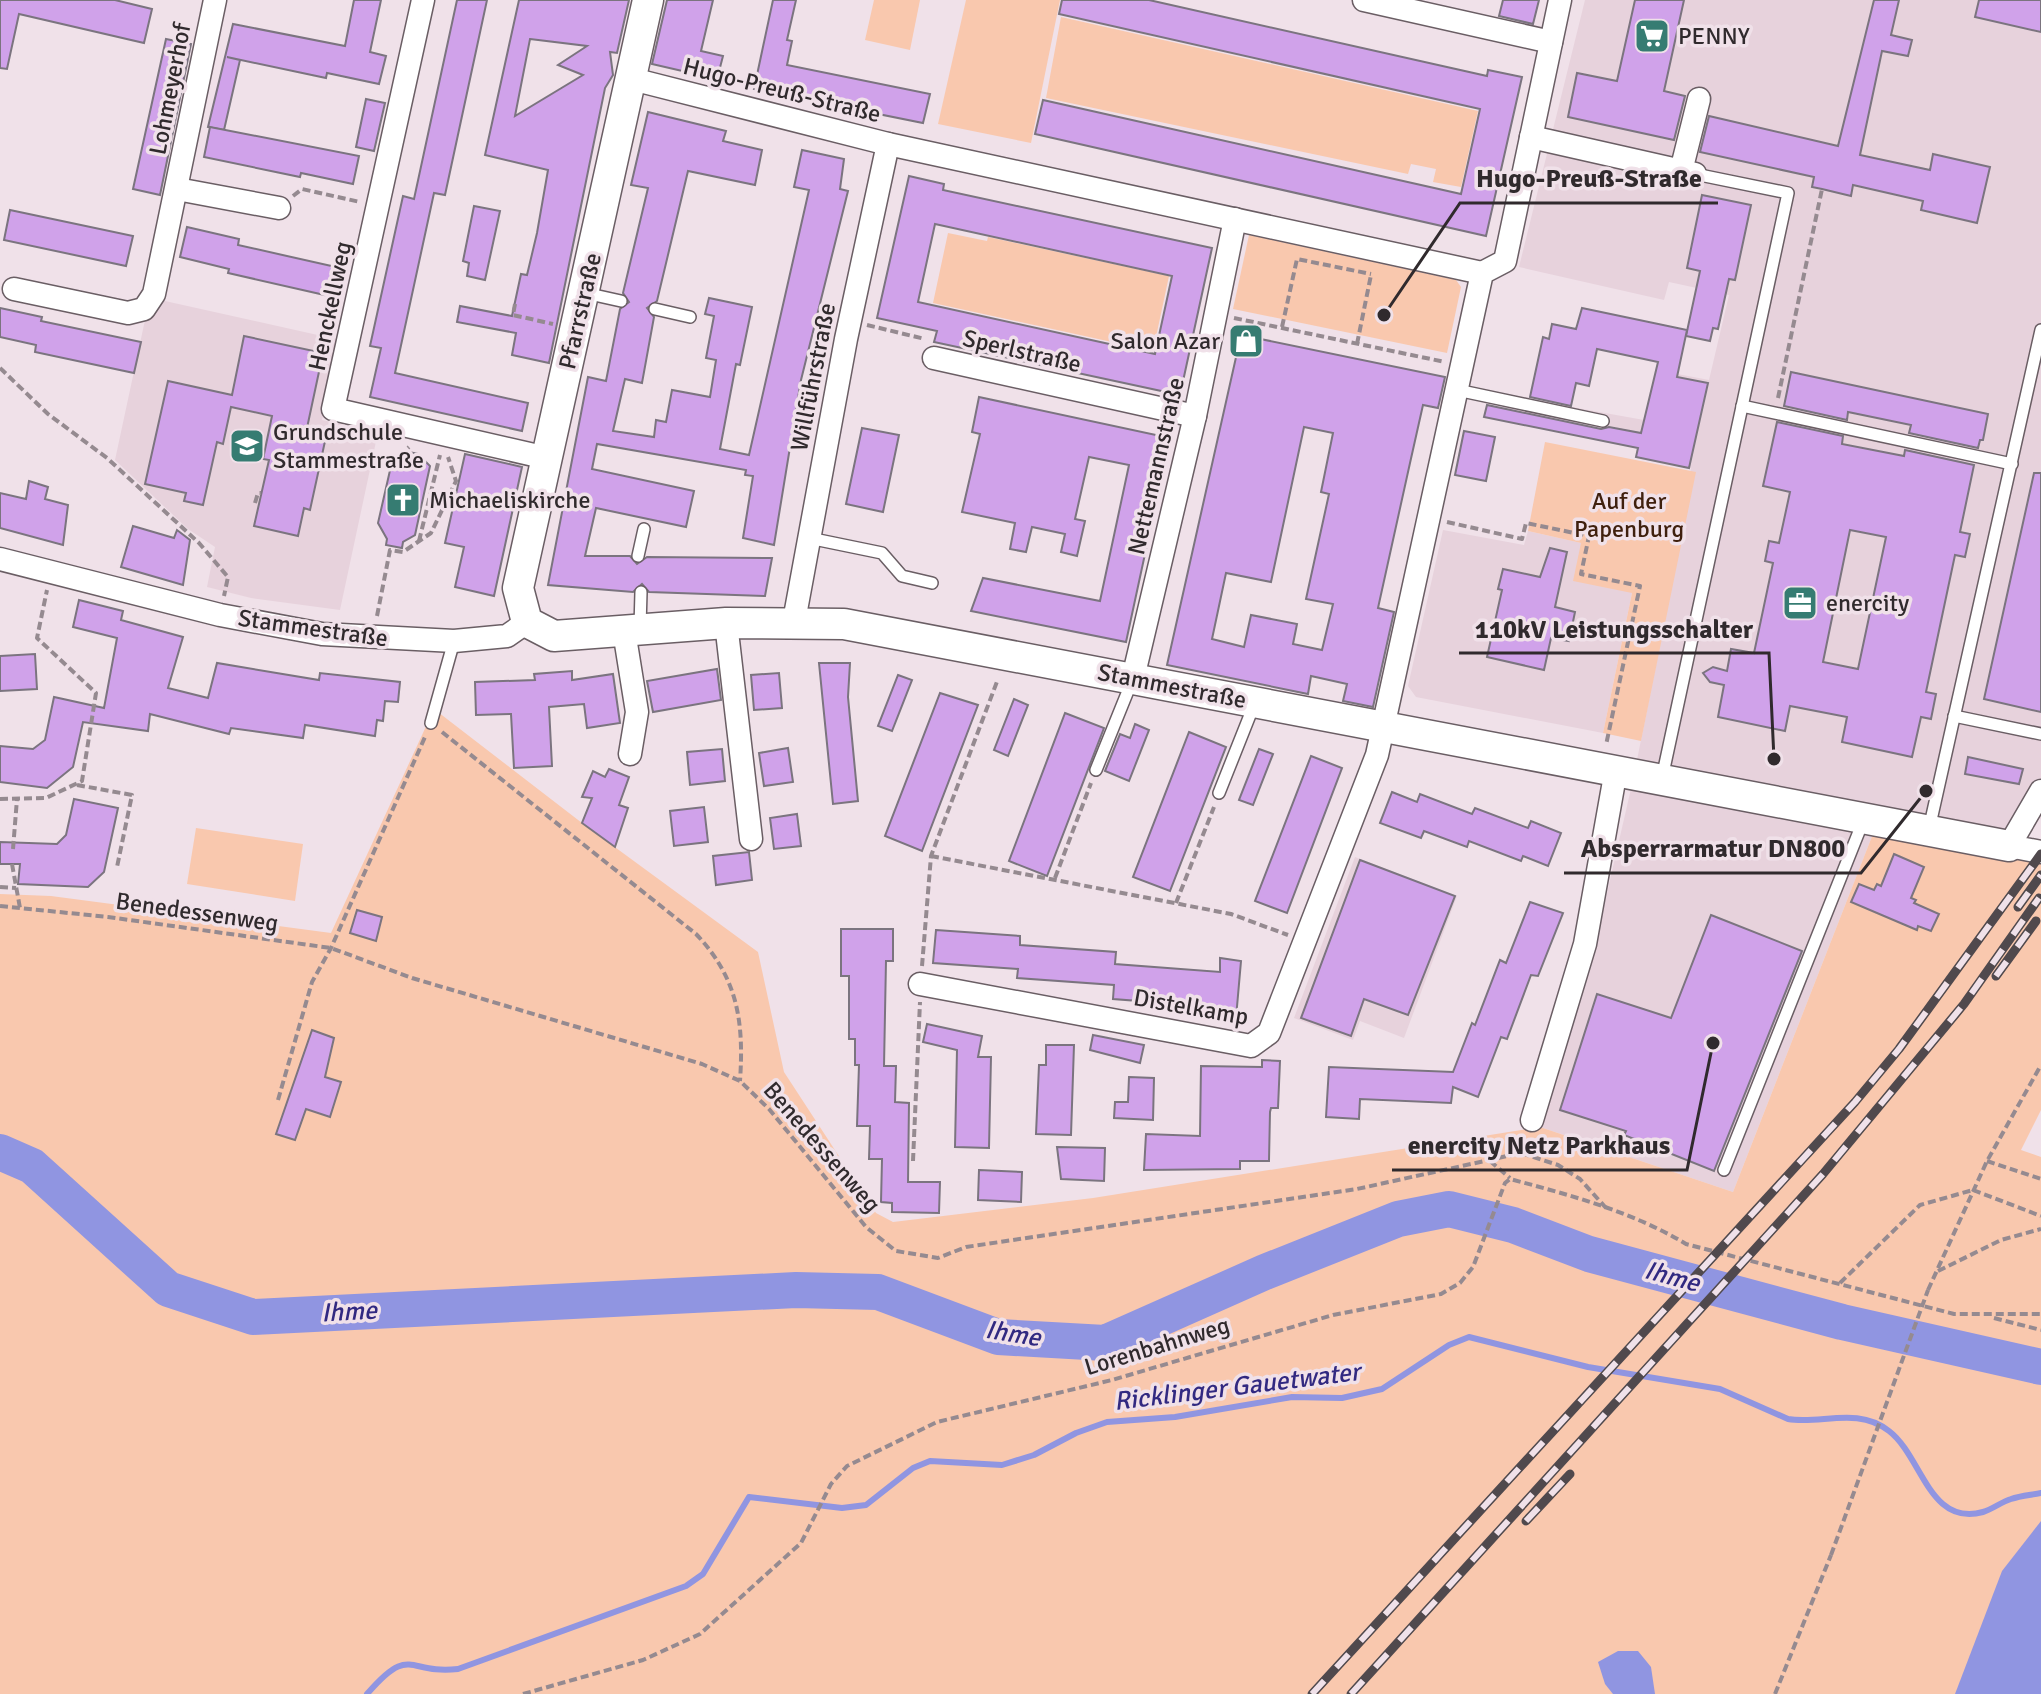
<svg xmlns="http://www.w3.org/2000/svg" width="2041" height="1694" font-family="Signika,sans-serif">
<rect width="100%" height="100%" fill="#f0e1e9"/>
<!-- built -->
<g fill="#e7d2dc">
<polygon points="1585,0 2041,0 2041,820 2038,812 2013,847 1878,821 1733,1192 1540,1127 1595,945 1633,780 1669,600 1691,468 1636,457 1637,448 1500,420 1505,395 1644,420 1656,370 1709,380 1729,295 1669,282 1664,300 1519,267"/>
<polygon points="156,299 340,340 322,420 378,432 340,610 251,598 207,587 215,547 188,529 115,460 148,306"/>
<polygon points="1443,530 1524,545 1528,531 1581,543 1632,593 1603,733 1416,697 1408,686"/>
<polygon points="1355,857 1457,896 1404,1038 1360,1021 1353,1040 1294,1018"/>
</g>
<!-- green -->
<g fill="#f9c8ae">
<polygon points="874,0 920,0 910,50 865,40"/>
<polygon points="966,0 1060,0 1031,143 938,124"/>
<polygon points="1061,17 1478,111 1461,187 1433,182 1436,169 1411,164 1408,174 1046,98"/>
<polygon points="948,233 987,241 988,237 1169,276 1153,351 933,303"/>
<polygon points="1249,235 1456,280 1461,287 1447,353 1233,309"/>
<polygon points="1545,442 1696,472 1641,741 1603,733 1632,593 1573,581 1581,543 1528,531"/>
<polygon points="434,709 582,823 758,952 784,1072 876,1213 893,1222 1093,1198 1540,1127 1733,1192 1878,821 2041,852 2041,1110 2021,1150 2041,1157 2041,1694 0,1694 0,894 51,896 331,933"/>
<polygon points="196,828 303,844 295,901 187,884"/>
</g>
<!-- water -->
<g fill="#9095e1">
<polygon points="2041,1521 2041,1694 1955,1694 2002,1571"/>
<polygon points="1618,1651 1638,1651 1651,1667 1655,1694 1613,1694 1605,1684 1598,1662"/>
</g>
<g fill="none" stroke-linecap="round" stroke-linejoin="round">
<!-- stream -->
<path stroke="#9095e1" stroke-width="6" d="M367 1694C411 1643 407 1675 458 1669L686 1586 703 1574 749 1497 842 1508 866 1505 913 1468 930 1461 1002 1465 1034 1455 1076 1433 1107 1422 1175 1417 1292 1397 1342 1398 1382 1389 1449 1345 1469 1337 1588 1367 1720 1389 1788 1419C1820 1425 1857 1406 1889 1431 1922 1456 1929 1527 1983 1512 1993 1509 2001 1502 2011 1499 2020 1496 2031 1495 2041 1493"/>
<!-- river -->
<polyline stroke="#9095e1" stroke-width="36" points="0,1152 32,1166 168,1289 253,1317 796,1290 878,1292 998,1337 1105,1343 1265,1272 1398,1219 1449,1209 1513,1225 1589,1254 1842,1322 2041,1367"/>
</g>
<!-- building -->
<g fill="#d0a2ea" stroke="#7b747f" stroke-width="2" fill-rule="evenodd">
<polygon points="0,0 115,0 152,9 144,43 19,14 7,69 0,68"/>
<polygon points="354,0 381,0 370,52 386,56 379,84 327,73 326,78 227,57 240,60 224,130 208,127 233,24 345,46"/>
<polygon points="457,0 487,0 445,195 434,193 395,373 528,403 522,431 370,397 381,348 370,346 403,196 414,199"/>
<path d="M519 0H629L617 53 610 52 613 75 605 88 549 363 512 355 516 333 457 322 460 306 512 316 521 274 527 275 537 233 548 170 485 155ZM530 39 587 46 558 65 583 75 515 116Z"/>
<polygon points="667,0 713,0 701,51 723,56 717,79 652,64"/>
<polygon points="773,0 796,0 787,40 792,41 787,65 930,94 923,123 754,89"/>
<polygon points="1062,0 1149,0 1487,76 1488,70 1522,77 1486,236 1035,134 1043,100 1461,194 1480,109 1059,14"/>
<polygon points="1503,0 1539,0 1533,24 1499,16"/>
<polygon points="1635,0 1684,0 1664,91 1685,96 1674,140 1568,117 1577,73 1617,81"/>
<polygon points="1874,0 1899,0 1891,35 1912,40 1908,56 1882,51 1860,155 1930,170 1933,154 1990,167 1977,223 1921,210 1923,201 1853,185 1851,196 1822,189 1812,187 1814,177 1700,152 1709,116 1838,146"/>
<polygon points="1979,0 2041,0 2041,32 1975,17"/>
<polygon points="166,39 191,44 160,195 133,189"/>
<polygon points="366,99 385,103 374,151 356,147"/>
<polygon points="648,112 726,131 723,141 762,150 755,185 688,171 657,301 647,308 654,317 642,383 625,379 613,431 654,437 656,420 666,422 672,390 710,397 716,360 706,358 714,316 705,314 709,298 752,307 740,365 736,364 720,449 749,455 809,190 794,187 802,150 844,159 840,189 848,191 801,380 774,545 743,538 753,476 745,475 746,470 597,444 592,469 694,491 686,527 596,508 585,556 630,556 637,564 647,557 772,558 765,596 649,592 642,584 633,592 548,585 588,377 606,381 620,309 629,302 623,293 648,188 631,185"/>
<polygon points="210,127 359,156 353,184 301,173 300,177 204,157"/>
<path d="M909 176 944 184 943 190 1212 248 1180 395 934 342 937 331 877 318ZM935 224 1172 276 1155 354 918 302Z"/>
<polygon points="1702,195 1751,205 1735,280 1729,279 1718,329 1713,328 1710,341 1686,336 1700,271 1687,268"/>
<polygon points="474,206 500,211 485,280 467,276 469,263 463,261"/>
<polygon points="10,210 133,236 126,266 4,240"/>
<polygon points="187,227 239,239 238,245 336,267 329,296 228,273 229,269 180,257"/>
<polygon points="0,308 42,317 41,321 141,342 134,373 35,352 36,345 0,337"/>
<polygon points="1582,308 1687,330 1677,377 1708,383 1689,468 1636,457 1638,448 1484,417 1487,405 1601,429 1609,427 1641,433 1658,362 1597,349 1589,386 1576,383 1571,406 1530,397 1543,337 1549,339 1552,324 1576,329"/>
<path d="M1241 335 1445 377 1438 408 1423 405 1410 463 1378 608 1394 612 1373 707 1343 701 1347 684 1311 676 1308 694 1167 665ZM1304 427 1333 433 1321 492 1329 494 1306 599 1333 604 1322 650 1293 644 1297 624 1251 615 1244 647 1212 639 1226 573 1271 582Z"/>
<polygon points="244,336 323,353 307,428 327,432 310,510 304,508 298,536 254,526 269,460 263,459 272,416 231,407 223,444 217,442 203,505 184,501 186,493 145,484 168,381 232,395"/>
<polygon points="1791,372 1988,414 1983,440 1980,440 1978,448 1909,433 1911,425 1848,412 1847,420 1784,406"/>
<polygon points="979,397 1170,438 1126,642 971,611 983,578 1100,601 1129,465 1089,457 1075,519 1085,521 1077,556 1061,552 1065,534 1032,527 1026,552 1010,549 1015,523 962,512 980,434 972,432"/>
<path d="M1777 422 1843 436 1842 444 1904 456 1905 450 1974 465 1960 532 1970 534 1965 557 1955 555 1926 692 1936 694 1931 719 1921 717 1912 757 1842 742 1847 717 1790 706 1785 731 1718 717 1724 685 1710 682 1703 673 1713 667 1727 671 1731 649 1754 653 1773 563 1765 561 1769 541 1779 543 1790 492 1763 486ZM1850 530 1886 537 1858 669 1823 662Z"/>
<polygon points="862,428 899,435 883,512 846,504"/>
<polygon points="1464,431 1495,437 1486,481 1455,475"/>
<polygon points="409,452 418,454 430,466 415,535 403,542 402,548 386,545 387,539 378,523 391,466 400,468 402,457"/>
<polygon points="465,454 522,467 494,596 455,587 464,547 445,543"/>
<polygon points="2034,473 2041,473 2041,712 1984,699"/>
<polygon points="29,481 48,487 45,499 68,505 63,545 0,528 0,493 26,499"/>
<polygon points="133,526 174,538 177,530 190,540 183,585 121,567"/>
<polygon points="1550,548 1567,552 1555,607 1575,612 1569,641 1551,638 1544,670 1487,657 1502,590 1498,589 1503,569 1540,577"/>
<polygon points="79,600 123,611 121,620 183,637 168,688 208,698 217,663 319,680 320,673 400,682 398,702 385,701 383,721 377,720 375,736 305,725 303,738 231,728 229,734 150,714 148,731 83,722 73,767 47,788 0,782 0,746 33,749 45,740 54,697 104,708 117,638 73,627"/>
<polygon points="35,654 37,689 0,691 0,656"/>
<polygon points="819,663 850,663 848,697 858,801 833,804"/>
<polygon points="717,669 721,700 653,712 647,681"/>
<polygon points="572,671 572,680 613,674 620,723 587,728 584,704 549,707 552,766 514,768 511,714 476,715 475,682 535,680 534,674"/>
<polygon points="779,673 782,708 754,710 751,675"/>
<polygon points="898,675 912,680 892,731 878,726"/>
<polygon points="940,693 978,705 922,851 885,836"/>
<polygon points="1014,699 1028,705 1008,756 994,750"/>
<polygon points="1065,713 1104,728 1047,876 1009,861"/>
<polygon points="1135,724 1149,730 1129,781 1105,771 1120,734 1130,738"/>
<polygon points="1189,732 1226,747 1170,891 1133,877"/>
<polygon points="788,748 793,782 764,786 759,753"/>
<polygon points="722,749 725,781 690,785 687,752"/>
<polygon points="1259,749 1273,754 1253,805 1239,800"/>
<polygon points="1311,756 1342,768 1287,913 1255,901"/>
<polygon points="1968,757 2023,769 2019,784 1965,774"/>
<polygon points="609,769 629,777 619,805 628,808 615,847 582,823 592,798 582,797 593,771 605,777"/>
<polygon points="1392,792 1417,802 1420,794 1472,814 1475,808 1528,828 1531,821 1561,833 1548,866 1523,856 1521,861 1469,841 1467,847 1424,831 1421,838 1380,823"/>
<polygon points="74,799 118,808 104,872 88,887 18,884 20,864 0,864 0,842 57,844 66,835"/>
<polygon points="704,807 708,842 674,846 670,811"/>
<polygon points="797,814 801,846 774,849 770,818"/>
<polygon points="749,852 752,880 716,885 713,856"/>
<polygon points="1894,854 1924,867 1911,898 1916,900 1914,903 1939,914 1931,931 1918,926 1917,930 1851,902 1859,884 1874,890 1877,884 1881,886"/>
<polygon points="1360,860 1455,896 1408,1015 1364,999 1351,1036 1301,1018"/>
<polygon points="1530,902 1563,913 1538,976 1531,975 1507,1039 1501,1037 1478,1097 1453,1087 1451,1103 1360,1099 1359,1119 1326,1117 1329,1067 1453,1072 1472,1023 1475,1025 1500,960 1506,963"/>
<polygon points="357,910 382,917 376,941 350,933"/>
<polygon points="1711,915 1802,951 1714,1171 1624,1135 1626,1131 1560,1110 1597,994 1671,1018"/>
<polygon points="841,929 893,929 893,961 886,961 884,1066 896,1066 895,1102 909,1103 908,1182 940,1182 939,1213 892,1212 892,1203 881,1202 882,1159 869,1159 870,1126 857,1126 859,1065 855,1065 855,1039 849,1039 849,976 841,976"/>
<polygon points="936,930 1020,936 1020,945 1116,952 1115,964 1220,972 1220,958 1241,961 1236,1018 1216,1015 1217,1007 1113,999 1114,985 1017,978 1018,969 933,963"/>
<polygon points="927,1024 982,1036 978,1057 991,1057 989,1148 955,1147 957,1050 923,1042"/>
<polygon points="312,1030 334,1038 325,1077 341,1082 330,1117 306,1109 295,1140 276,1134"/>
<polygon points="1093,1035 1144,1045 1140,1063 1090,1050"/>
<polygon points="1046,1045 1074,1045 1071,1135 1036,1134 1039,1065 1046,1065"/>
<polygon points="1262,1060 1280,1061 1278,1108 1271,1108 1270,1112 1269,1161 1240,1161 1240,1169 1144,1170 1146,1134 1200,1136 1201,1066 1262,1067"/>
<polygon points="1129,1077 1154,1078 1153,1120 1114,1118 1115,1102 1128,1102"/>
<polygon points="1057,1147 1105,1148 1104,1181 1061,1179"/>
<polygon points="979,1170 1022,1172 1021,1202 978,1200"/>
</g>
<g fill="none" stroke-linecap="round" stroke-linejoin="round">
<defs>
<g id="lane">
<polyline points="585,293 621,301"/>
<polyline points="655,309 690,317"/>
<polyline points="1457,390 1603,421"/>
<polyline points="1742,406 2012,464"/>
<polyline points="809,538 882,553 902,576 932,583"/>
<polyline points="638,556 644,529"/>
<polyline points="640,627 641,592"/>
<polyline points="1954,716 2041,734"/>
<polyline points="431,723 454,641"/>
<polyline points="1096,770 1132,681"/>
<polyline points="1662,778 1788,193 1695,174"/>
<polyline points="1219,793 1254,705"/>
<polyline points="1929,829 2041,330"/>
<polyline points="1724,1170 1864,819"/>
</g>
<g id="street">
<polyline points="423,0 333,409 547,458"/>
<polyline points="1364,0 1551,42"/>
<polyline points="632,79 888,144 1482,273"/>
<polyline points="1531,137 1695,174"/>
<polyline points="1681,171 1699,99"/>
<polyline points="177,189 279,208"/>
<polyline points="14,289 128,313 144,309 154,294 215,0"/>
<polyline points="934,358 1195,416"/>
<polyline points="0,559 220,615 322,634 454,641 507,636 527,622"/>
<polyline points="794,621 846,339 888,144"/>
<polyline points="726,623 751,839"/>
<polyline points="624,631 637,712 630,754"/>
<polyline points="1133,678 1195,416 1235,219"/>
<polyline points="2041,791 2009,846 2041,852"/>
<polyline points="920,984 1251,1046 1269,1033 1377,755 1482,273 1505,261 1560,0"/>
<polyline points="1532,1120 1585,944 1616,770"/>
</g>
<polyline id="secondary" points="648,0 518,588 527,622 554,636 726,623 844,624 2009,846"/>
</defs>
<!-- lane casing -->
<use href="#lane" stroke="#6a5e64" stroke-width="14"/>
<!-- street casing -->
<use href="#street" stroke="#6a5e64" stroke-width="25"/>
<!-- secondary casing -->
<use href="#secondary" stroke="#6a5e64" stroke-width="33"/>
<!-- path -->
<g stroke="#958a90" stroke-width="4" stroke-dasharray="8 4" stroke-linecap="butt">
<polyline points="293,196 302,189 360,202"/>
<polyline points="515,304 513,315 553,324"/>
<polyline points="1234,318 1445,362"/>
<polyline points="867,325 925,339"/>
<polyline points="1282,327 1297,259 1371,274"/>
<polyline points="1357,344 1371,275"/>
<polyline points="0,368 48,414 107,458 199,543 228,577 224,596"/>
<polyline points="1778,398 1822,189"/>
<polyline points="399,456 409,447"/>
<polyline points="255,503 258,493 261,493"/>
<polyline points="1447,522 1522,539 1526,523 1589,536 1581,574 1640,586 1606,745"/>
<polyline points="419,541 440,455"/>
<polyline points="377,616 390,550 403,552 431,533 456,481 448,457"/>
<path d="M442 732 696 934C738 978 744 1022 740 1081"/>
<polyline points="77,785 132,795 117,867"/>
<polyline points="0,799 46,798 82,781 96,693 37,638 47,590"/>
<polyline points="13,849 17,799"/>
<polyline points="931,856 1231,914 1288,935"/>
<polyline points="12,864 20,908"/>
<polyline points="1055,878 1091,783"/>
<polyline points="0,887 16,888"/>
<polyline points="1176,903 1214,807"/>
<polyline points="0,906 108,917 331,948 412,978 702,1064 740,1081 769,1109 866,1227 896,1251 938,1258 966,1247 1357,1189 1521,1153 1558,1165 1580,1179 1606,1208"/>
<polyline points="922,966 931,856 998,679"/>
<polyline points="278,1100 312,982 331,948 425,737"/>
<polyline points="913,1161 920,1002"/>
<polyline points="1490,1161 1510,1178"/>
<polyline points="1987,1161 2041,1179"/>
<polyline points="1973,1190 2041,1216"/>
<polyline points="1938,1271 2001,1240 2041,1229"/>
<polyline points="1840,1283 1920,1205 1973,1190"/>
<polyline points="1928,1290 1987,1161 2041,1065"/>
<polyline points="1994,1318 2041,1330"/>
<path d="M523 1694 643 1660 700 1634 801 1543 831 1484 847 1466 937 1422 1112 1380 1333 1315 1441 1294 1460 1283 1473 1267 1505 1183 1510 1179C1570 1195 1633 1212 1686 1244L1954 1314H2041"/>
<polyline points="1775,1694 1831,1555"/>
</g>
<!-- lane -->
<use href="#lane" stroke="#fff" stroke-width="11"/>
<!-- street -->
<use href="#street" stroke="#fff" stroke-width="22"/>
<!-- secondary -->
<use href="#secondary" stroke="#fff" stroke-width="30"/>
<defs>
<g id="rail">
<polyline points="2018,907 2041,875"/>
<polyline points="1996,976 2036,921"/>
<polyline points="1526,1521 1570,1474"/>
<polyline points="1312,1694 1855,1102 1899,1049 2041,854"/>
<polyline points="1351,1694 1823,1174 1964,1004 2039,898"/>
</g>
</defs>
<!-- rail casing -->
<use href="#rail" stroke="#50494d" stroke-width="9"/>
<!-- rail -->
<use href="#rail" stroke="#f0e1e9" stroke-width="6" stroke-dasharray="18" stroke-linecap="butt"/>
<!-- path-bridge -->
<polyline stroke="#958a90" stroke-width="4" stroke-dasharray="8 4" stroke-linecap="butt" points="1831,1555 1928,1290"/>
</g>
<!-- icons -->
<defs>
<symbol id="supermarket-square" viewBox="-11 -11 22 22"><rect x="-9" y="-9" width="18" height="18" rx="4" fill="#367c72" stroke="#f0e1e9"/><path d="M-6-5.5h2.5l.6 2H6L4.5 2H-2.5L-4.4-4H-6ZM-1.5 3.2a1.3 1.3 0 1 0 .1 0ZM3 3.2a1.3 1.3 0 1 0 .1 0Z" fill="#fff"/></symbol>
<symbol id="shop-square" viewBox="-11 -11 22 22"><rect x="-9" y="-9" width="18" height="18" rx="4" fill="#367c72" stroke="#f0e1e9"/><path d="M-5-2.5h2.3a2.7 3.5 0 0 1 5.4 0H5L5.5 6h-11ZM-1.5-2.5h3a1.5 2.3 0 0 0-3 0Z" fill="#fff"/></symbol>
<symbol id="school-square" viewBox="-11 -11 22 22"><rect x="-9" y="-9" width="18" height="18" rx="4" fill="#367c72" stroke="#f0e1e9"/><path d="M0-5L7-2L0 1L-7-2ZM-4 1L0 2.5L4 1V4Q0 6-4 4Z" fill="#fff"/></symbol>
<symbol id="church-square" viewBox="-11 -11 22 22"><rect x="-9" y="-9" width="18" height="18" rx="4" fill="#367c72" stroke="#f0e1e9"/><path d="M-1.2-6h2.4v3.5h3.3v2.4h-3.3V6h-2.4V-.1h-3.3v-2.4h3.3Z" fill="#fff"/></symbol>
<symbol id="office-square" viewBox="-11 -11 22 22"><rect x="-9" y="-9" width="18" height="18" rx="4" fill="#367c72" stroke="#f0e1e9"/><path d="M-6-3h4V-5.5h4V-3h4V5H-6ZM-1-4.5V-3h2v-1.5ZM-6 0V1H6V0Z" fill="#fff"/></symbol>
</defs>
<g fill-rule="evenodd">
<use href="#supermarket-square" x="1632" y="16" width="40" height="40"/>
<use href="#shop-square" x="1226" y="321" width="40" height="40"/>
<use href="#school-square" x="227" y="426" width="40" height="40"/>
<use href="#church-square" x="383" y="480" width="40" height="40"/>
<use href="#office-square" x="1780" y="583" width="40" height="40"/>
</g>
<g text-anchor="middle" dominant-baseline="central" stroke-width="7" stroke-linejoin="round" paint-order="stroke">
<!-- poi labels -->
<g font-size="24" fill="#302a2d" stroke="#f0e1e9" text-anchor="start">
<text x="1678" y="36">PENNY</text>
<text x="1220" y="341" text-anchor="end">Salon Azar</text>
<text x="273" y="432">Grundschule<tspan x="273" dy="28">Stammestraße</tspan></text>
<text x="429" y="500">Michaeliskirche</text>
<text x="1826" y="603">enercity</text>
</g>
<!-- street labels -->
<g font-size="24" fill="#302a2d" stroke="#f0e1e9">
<text transform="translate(170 89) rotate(-79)">Lohmeyerhof</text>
<text transform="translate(782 90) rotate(14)">Hugo-Preuß-Straße</text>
<text transform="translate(330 306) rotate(-78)">Henckellweg</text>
<text transform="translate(580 311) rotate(-77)">Pfarrstraße</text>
<text transform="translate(1022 351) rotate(13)">Sperlstraße</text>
<text transform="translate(813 377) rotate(-79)">Willführstraße</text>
<text transform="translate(1156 466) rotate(-77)">Nettemannstraße</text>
<text transform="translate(313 628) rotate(8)">Stammestraße</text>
<text transform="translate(1172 686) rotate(11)">Stammestraße</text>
<text transform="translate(197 912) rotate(8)">Benedessenweg</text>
<text transform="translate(1191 1007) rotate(10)">Distelkamp</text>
<text transform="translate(822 1147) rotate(49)">Benedessenweg</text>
<text transform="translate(1157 1346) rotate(-17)">Lorenbahnweg</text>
</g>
<!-- park labels -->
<g font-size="24" fill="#3f200e" stroke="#f0e1e9">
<text x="1629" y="501">Auf der<tspan x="1629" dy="28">Papenburg</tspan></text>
</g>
<!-- water labels -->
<g font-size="26" font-style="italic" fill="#312981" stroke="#f0e1e9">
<text transform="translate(1672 1277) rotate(15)">Ihme</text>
<text transform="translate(349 1312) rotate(-3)">Ihme</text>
<text transform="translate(1013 1334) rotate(9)">Ihme</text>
<text transform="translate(1237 1387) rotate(-7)">Ricklinger Gauetwater</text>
</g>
</g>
<!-- callouts -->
<path fill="none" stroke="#302a2d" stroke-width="3" d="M1384 315L1460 203H1718M1774 759L1769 653H1459M1926 791L1861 873H1564M1713 1043L1687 1170H1392"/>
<g fill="#302a2d" stroke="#f0e1e9" stroke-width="3">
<circle cx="1384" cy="315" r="8"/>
<circle cx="1774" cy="759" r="8"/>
<circle cx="1926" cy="791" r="8"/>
<circle cx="1713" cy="1043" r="8"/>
</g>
<g font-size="26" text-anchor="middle" font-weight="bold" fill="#302a2d" stroke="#f0e1e9" stroke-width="7" stroke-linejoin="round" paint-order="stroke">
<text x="1589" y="187">Hugo-Preuß-Straße</text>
<text x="1614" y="638">110kV Leistungsschalter</text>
<text x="1713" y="857">Absperrarmatur DN800</text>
<text x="1539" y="1154">enercity Netz Parkhaus</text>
</g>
</svg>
